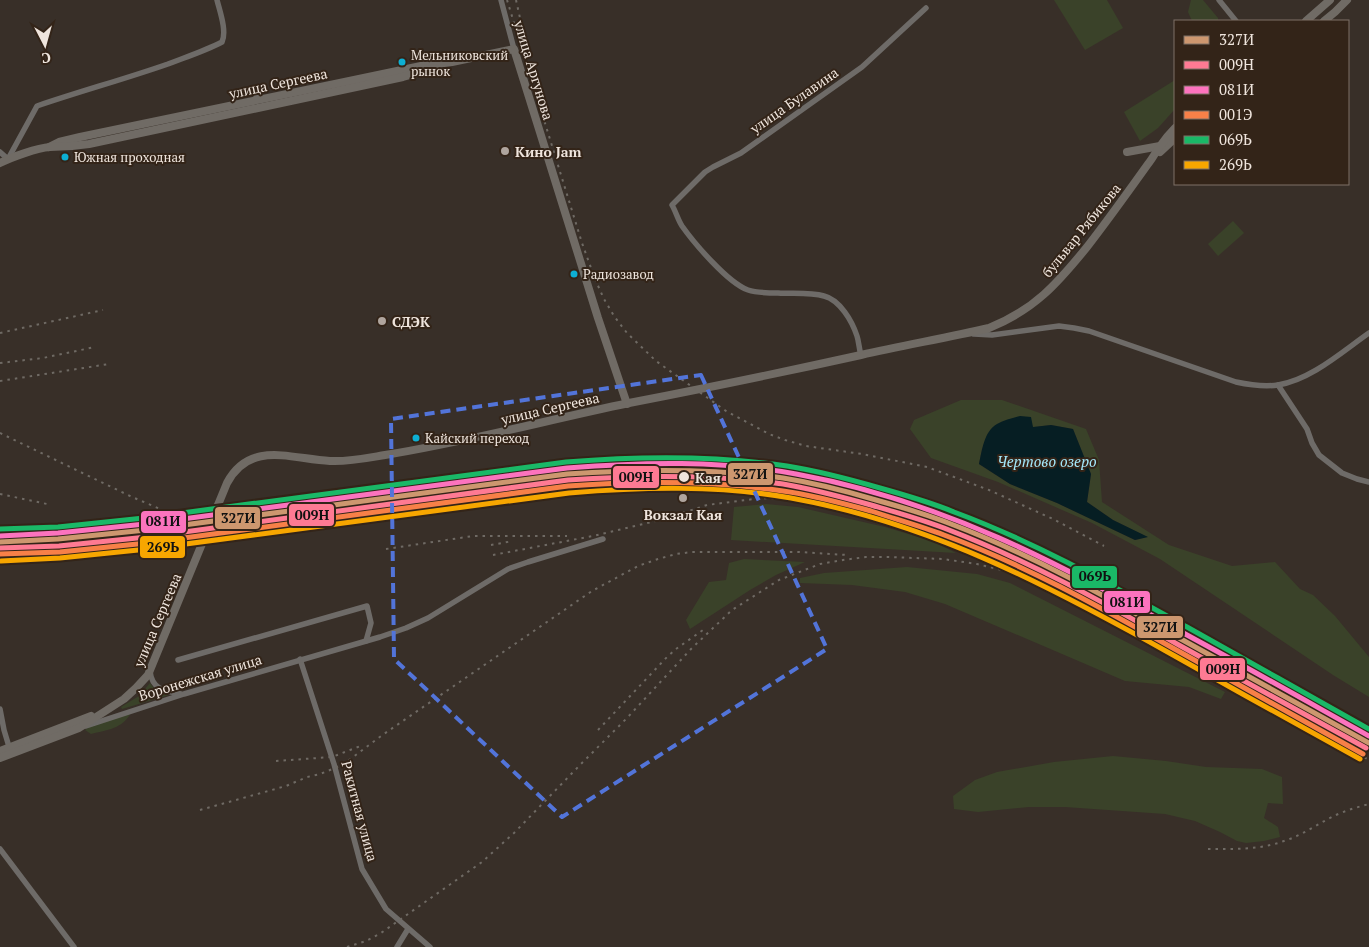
<svg xmlns="http://www.w3.org/2000/svg" width="1369" height="947" font-family="'PT Serif',serif">
<rect width="100%" height="100%" fill="#382f28"/>
<!-- green -->
<g fill="#3a4229" fill-rule="evenodd">
<polygon points="1054,0 1107,0 1123,28 1085,50"/>
<polygon points="1191,0 1203,0 1218,18 1218,21 1192,21 1188,12"/>
<polygon points="1175,80 1175,109 1158,128 1140,141 1124,112"/>
<polygon points="1233,221 1244,233 1218,256 1208,244"/>
<path d="M961 400H1002L1086 429 1099 460 1102 502 1169 545 1232 566 1275 562 1300 589 1313 595 1335 616 1369 657V697L1333 675 1160 559 1092 523 998 482 931 458 910 429 914 420ZM1051 425 1073 429 1091 474 1087 502 1113 520 1147 537 1135 540 1057 503 1010 484 979 464 982 449 989 433Z"/>
<polygon points="766,504 798,507 885,527 932,541 956,553 731,540 734,507"/>
<polygon points="744,559 805,562 776,575 750,590 690,629 686,620 709,582 726,580 729,563"/>
<polygon points="907,567 977,574 1010,583 1225,692 1221,699 1189,687 1125,681 945,604 905,592 852,585 800,583 800,578 824,573"/>
<polygon points="150,683 156,691 169,695 122,709 121,707 139,696"/>
<path d="M131 713C122 729 107 730 91 734L85 730 89 727Z"/>
<polygon points="1113,756 1166,761 1206,767 1262,769 1282,777 1283,804 1268,803 1264,818 1278,827 1280,837 1264,841 1246,843 1237,841 1220,832 1195,821 1165,814 1065,807 1029,807 978,812 954,809 953,796 975,780 997,772 1054,762"/>
</g>
<!-- water -->
<path fill="#061e23" d="M1020 416 1031 417 1033 427 1051 425 1073 429 1091 474 1087 502 1113 520 1148 537 1135 540 1057 503 1010 484 979 464C982 451 984 431 997 424 1004 420 1013 418 1020 416Z"/>
<g fill="none" stroke-linecap="round" stroke-linejoin="round">
<!-- minor -->
<g stroke="#6e6b68" stroke-width="5.5">
<polyline points="501,0 514,49"/>
<polyline points="1219,0 1236,21"/>
<polyline points="254,101 260,91"/>
<path d="M0 152 8 159 37 106C81 91 125 79 168 64 186 57 205 51 222 42 227 31 220 12 217 0"/>
<path d="M974 334 992 335 1059 326 1074 328 1089 331 1236 382C1250 385 1264 387 1278 385 1311 380 1343 351 1369 333"/>
<path d="M861 355C859 349 859 342 857 336 852 321 840 300 824 296 810 292 793 294 778 293 768 293 757 293 748 290 728 283 694 243 682 226 678 220 676 212 672 205L705 172 713 167 741 153 862 67 926 8"/>
<polyline points="1278,385 1307,429 1312,443 1319,455 1342,473 1357,479 1369,482"/>
<polyline points="300,659 334,764 362,869 386,909 430,947"/>
<polyline points="178,660 367,606 371,623 366,641"/>
<path d="M150 671C152 690 165 691 181 694"/>
<polyline points="0,709 4,730 10,750"/>
<polyline points="86,726 184,694 380,637 406,628 428,618 508,569 528,562 603,539"/>
<polyline points="0,849 74,947"/>
<polyline points="397,947 408,929"/>
</g>
<!-- major -->
<g stroke="#706b65" stroke-width="8">
<polyline points="1306,21 1330,0"/>
<polyline points="1324,21 1335,12 1347,0"/>
<polyline points="49,147 59,142 80,137 421,66 452,62 514,49 598,318 627,404"/>
<polyline points="1127,152 1160,146"/>
<polyline points="1160,152 1175,138"/>
<path d="M0 163C12 157 37 148 50 147 63 147 76 146 89 144L403 77 435 68"/>
<polyline points="0,751 91,716"/>
<path d="M0 758 79 728 124 699 136 688 148 675 227 483C250 440 291 459 330 461 348 462 367 458 385 455 467 442 547 420 629 403 706 388 784 372 861 355 904 345 947 338 989 328 1034 310 1057 284 1087 247 1108 220 1128 192 1148 164 1153 158 1156 151 1161 145 1165 139 1170 133 1175 128"/>
</g>
<!-- rail -->
<g stroke="#6f6a64" stroke-width="2" stroke-dasharray="2.5 5" stroke-linecap="butt">
<polyline points="507,0 582,243 595,279 604,299 614,316 627,333 656,361 726,411 769,434 785,440 806,446 862,454 927,467 989,490 1053,519 1104,546"/>
<polyline points="516,0 522,27"/>
<polyline points="0,333 103,310"/>
<polyline points="0,363 43,358 95,347"/>
<polyline points="0,381 109,364"/>
<polyline points="0,433 132,497 172,514"/>
<polyline points="0,494 47,504"/>
<polyline points="226,520 270,518"/>
<polyline points="491,545 513,541"/>
<polyline points="386,549 473,536 567,536"/>
<polyline points="493,555 593,536 664,519 707,505 762,498 794,500 842,508 910,527 981,551 1018,569"/>
<polyline points="598,730 667,657 676,649 703,630"/>
<polyline points="276,761 332,757 363,745"/>
<polyline points="200,810 286,786 307,777 320,774 335,768 345,763 381,736 592,591 638,566 658,559 676,554 692,552 799,552 847,555"/>
<path d="M1208 849C1234 849 1260 850 1284 841 1303 835 1319 823 1336 815 1347 810 1358 807 1369 804"/>
<polyline points="347,947 366,941 381,933 482,862 514,833 580,765 627,718 691,649 732,610 779,580 820,564 843,560 866,557 887,557 943,559 977,564 1010,572 1031,580 1106,616 1369,760"/>
</g>
<defs>
<path id="rail-1" d="M0 542 58 539 146 530 567 474C639 469 712 468 783 478 815 483 846 491 876 500 901 507 926 514 951 524 1030 554 1105 596 1179 638 1243 673 1306 708 1369 743"/>
<path id="rail-2" d="M0 548 59 546 147 537 568 480C639 475 712 474 783 484 813 489 842 497 871 505 898 513 924 520 949 530 1029 561 1103 602 1177 644 1240 679 1303 713 1366 748"/>
<path id="rail-3" d="M0 536 58 533 145 524 567 468C643 462 720 460 796 474 940 500 1061 564 1187 635 1248 668 1308 702 1369 736"/>
<path id="rail-4" d="M0 554 60 552 147 543 568 486C640 481 712 480 783 491 813 495 842 503 871 511 895 519 920 526 944 535 1023 564 1098 606 1171 647 1235 683 1299 718 1363 754"/>
<path id="rail-5" d="M0 529 58 527 144 518 566 462C639 456 714 455 787 466 818 471 849 479 880 488 905 495 930 502 954 512 1035 542 1111 585 1187 627 1248 661 1308 695 1369 729"/>
<path id="rail-6" d="M1 561 60 558 148 549 569 493C643 487 718 485 791 498 931 523 1051 587 1173 655 1235 690 1298 725 1360 759"/>
</defs>
<!-- rail-1 casing -->
<use href="#rail-1" stroke="#332418" stroke-width="9"/>
<!-- rail-2 casing -->
<use href="#rail-2" stroke="#332418" stroke-width="9"/>
<!-- rail-3 casing -->
<use href="#rail-3" stroke="#332418" stroke-width="9"/>
<!-- rail-4 casing -->
<use href="#rail-4" stroke="#332418" stroke-width="9"/>
<!-- rail-5 casing -->
<use href="#rail-5" stroke="#332418" stroke-width="9"/>
<!-- rail-6 casing -->
<use href="#rail-6" stroke="#332418" stroke-width="9"/>
<!-- rail-1 -->
<use href="#rail-1" stroke="#cd976f" stroke-width="5"/>
<!-- rail-2 -->
<use href="#rail-2" stroke="#fe7a93" stroke-width="5"/>
<!-- rail-3 -->
<use href="#rail-3" stroke="#fc73be" stroke-width="5"/>
<!-- rail-4 -->
<use href="#rail-4" stroke="#f78048" stroke-width="5"/>
<!-- rail-5 -->
<use href="#rail-5" stroke="#1ab867" stroke-width="5"/>
<!-- rail-6 -->
<use href="#rail-6" stroke="#f7a600" stroke-width="5"/>
</g>
<!-- marked area -->
<path fill="none" stroke="#5274d9" stroke-width="4" stroke-dasharray="10 6" stroke-linejoin="round" d="M701 375 827 649 562 817 394 659 391 419Z"/>
<!-- markers -->
<g fill="#0dafd3" stroke="#332418" stroke-width="2">
<circle cx="402" cy="62" r="4.5"/>
<circle cx="65" cy="157" r="4.5"/>
<circle cx="574" cy="274" r="4.5"/>
<circle cx="416" cy="438" r="4.5"/>
</g>
<g fill="#afa59e" stroke="#332418" stroke-width="2">
<circle cx="505" cy="151" r="5"/>
<circle cx="382" cy="321" r="5"/>
<circle cx="683" cy="498" r="5"/>
</g>
<circle fill="#efe5dd" stroke="#332418" stroke-width="2" cx="684" cy="477" r="6"/>
<g text-anchor="middle" dominant-baseline="central" stroke-width="4" stroke-linejoin="round" paint-order="stroke">
<!-- bus labels -->
<g font-size="13" fill="#efe5dd" stroke="#332418" text-anchor="start">
<text x="411" y="55">Мельниковский<tspan x="411" dy="16">рынок</tspan></text>
<text x="74" y="157">Южная проходная</text>
<text x="583" y="274">Радиозавод</text>
<text x="425" y="438">Кайский переход</text>
</g>
<!-- street labels -->
<g font-size="14" fill="#efe5dd" stroke="#332418">
<text transform="translate(534 70) rotate(73)">улица Аргунова</text>
<text transform="translate(278 83) rotate(-12)">улица Сергеева</text>
<text transform="translate(794 100) rotate(-35)">улица Булавина</text>
<text transform="translate(1081 230) rotate(-51)">бульвар Рябикова</text>
<text transform="translate(550 408) rotate(-13)">улица Сергеева</text>
<text transform="translate(157 620) rotate(-67)">улица Сергеева</text>
<text transform="translate(200 677) rotate(-17)">Воронежская улица</text>
<text transform="translate(360 811) rotate(75)">Ракитная улица</text>
</g>
<!-- poi labels -->
<g font-size="14" font-weight="bold" fill="#efe5dd" stroke="#332418" text-anchor="start">
<text x="515" y="151">Кино Jam</text>
<text x="392" y="321">СДЭК</text>
<text x="683" y="514" text-anchor="middle">Вокзал Кая</text>
</g>
<!-- stop labels -->
<g font-size="14" font-weight="bold" fill="#efe5dd" stroke="#332418" text-anchor="start">
<text x="695" y="477">Кая</text>
</g>
<!-- water labels -->
<g font-size="15" font-style="italic" fill="#a4e8fa" stroke="#332418">
<text x="1047" y="461">Чертово озеро</text>
</g>
</g>
<g stroke="#332418" stroke-width="2">
<rect x="727" y="462" width="47" height="24" rx="5" fill="#cd976f"/>
<rect x="612" y="465" width="48" height="24" rx="5" fill="#fe7a93"/>
<rect x="288" y="503" width="47" height="24" rx="5" fill="#fe7a93"/>
<rect x="214" y="506" width="47" height="24" rx="5" fill="#cd976f"/>
<rect x="140" y="510" width="47" height="24" rx="5" fill="#fc73be"/>
<rect x="139" y="535" width="47" height="24" rx="5" fill="#f7a600"/>
<rect x="1071" y="565" width="47" height="24" rx="5" fill="#1ab867"/>
<rect x="1103" y="590" width="48" height="24" rx="5" fill="#fc73be"/>
<rect x="1136" y="615" width="48" height="24" rx="5" fill="#cd976f"/>
<rect x="1199" y="657" width="47" height="24" rx="5" fill="#fe7a93"/>
</g>
<g font-size="14" text-anchor="middle" font-weight="bold" fill="#111">
<text x="750" y="479">327И</text>
<text x="636" y="482">009Н</text>
<text x="312" y="520">009Н</text>
<text x="238" y="523">327И</text>
<text x="163" y="526">081И</text>
<text x="163" y="552">269Ь</text>
<text x="1095" y="581">069Ь</text>
<text x="1127" y="607">081И</text>
<text x="1160" y="632">327И</text>
<text x="1223" y="674">009Н</text>
</g>
<!-- legend -->
<rect x="1174" y="20" width="175" height="165" fill="#332418" stroke="#7e7167"/>
<rect x="1184" y="36" width="25" height="8" fill="#cd976f" stroke="#7e7167"/>
<text x="1219" y="45" font-size="15" fill="#efe5dd">327И</text>
<rect x="1184" y="61" width="25" height="8" fill="#fe7a93" stroke="#7e7167"/>
<text x="1219" y="70" font-size="15" fill="#efe5dd">009Н</text>
<rect x="1184" y="86" width="25" height="8" fill="#fc73be" stroke="#7e7167"/>
<text x="1219" y="95" font-size="15" fill="#efe5dd">081И</text>
<rect x="1184" y="111" width="25" height="8" fill="#f78048" stroke="#7e7167"/>
<text x="1219" y="120" font-size="15" fill="#efe5dd">001Э</text>
<rect x="1184" y="136" width="25" height="8" fill="#1ab867" stroke="#7e7167"/>
<text x="1219" y="145" font-size="15" fill="#efe5dd">069Ь</text>
<rect x="1184" y="161" width="25" height="8" fill="#f7a600" stroke="#7e7167"/>
<text x="1219" y="170" font-size="15" fill="#efe5dd">269Ь</text>
<!-- north arrow -->
<g transform="translate(45 45) rotate(174)" stroke="#332418" stroke-width="4" paint-order="stroke">
<path d="M0-4L9 19L0 12L-9 19Z" fill="#efe5dd"/>
<text y="-8" font-size="14" font-weight="bold" text-anchor="middle" fill="#efe5dd">С</text>
</g>
</svg>
